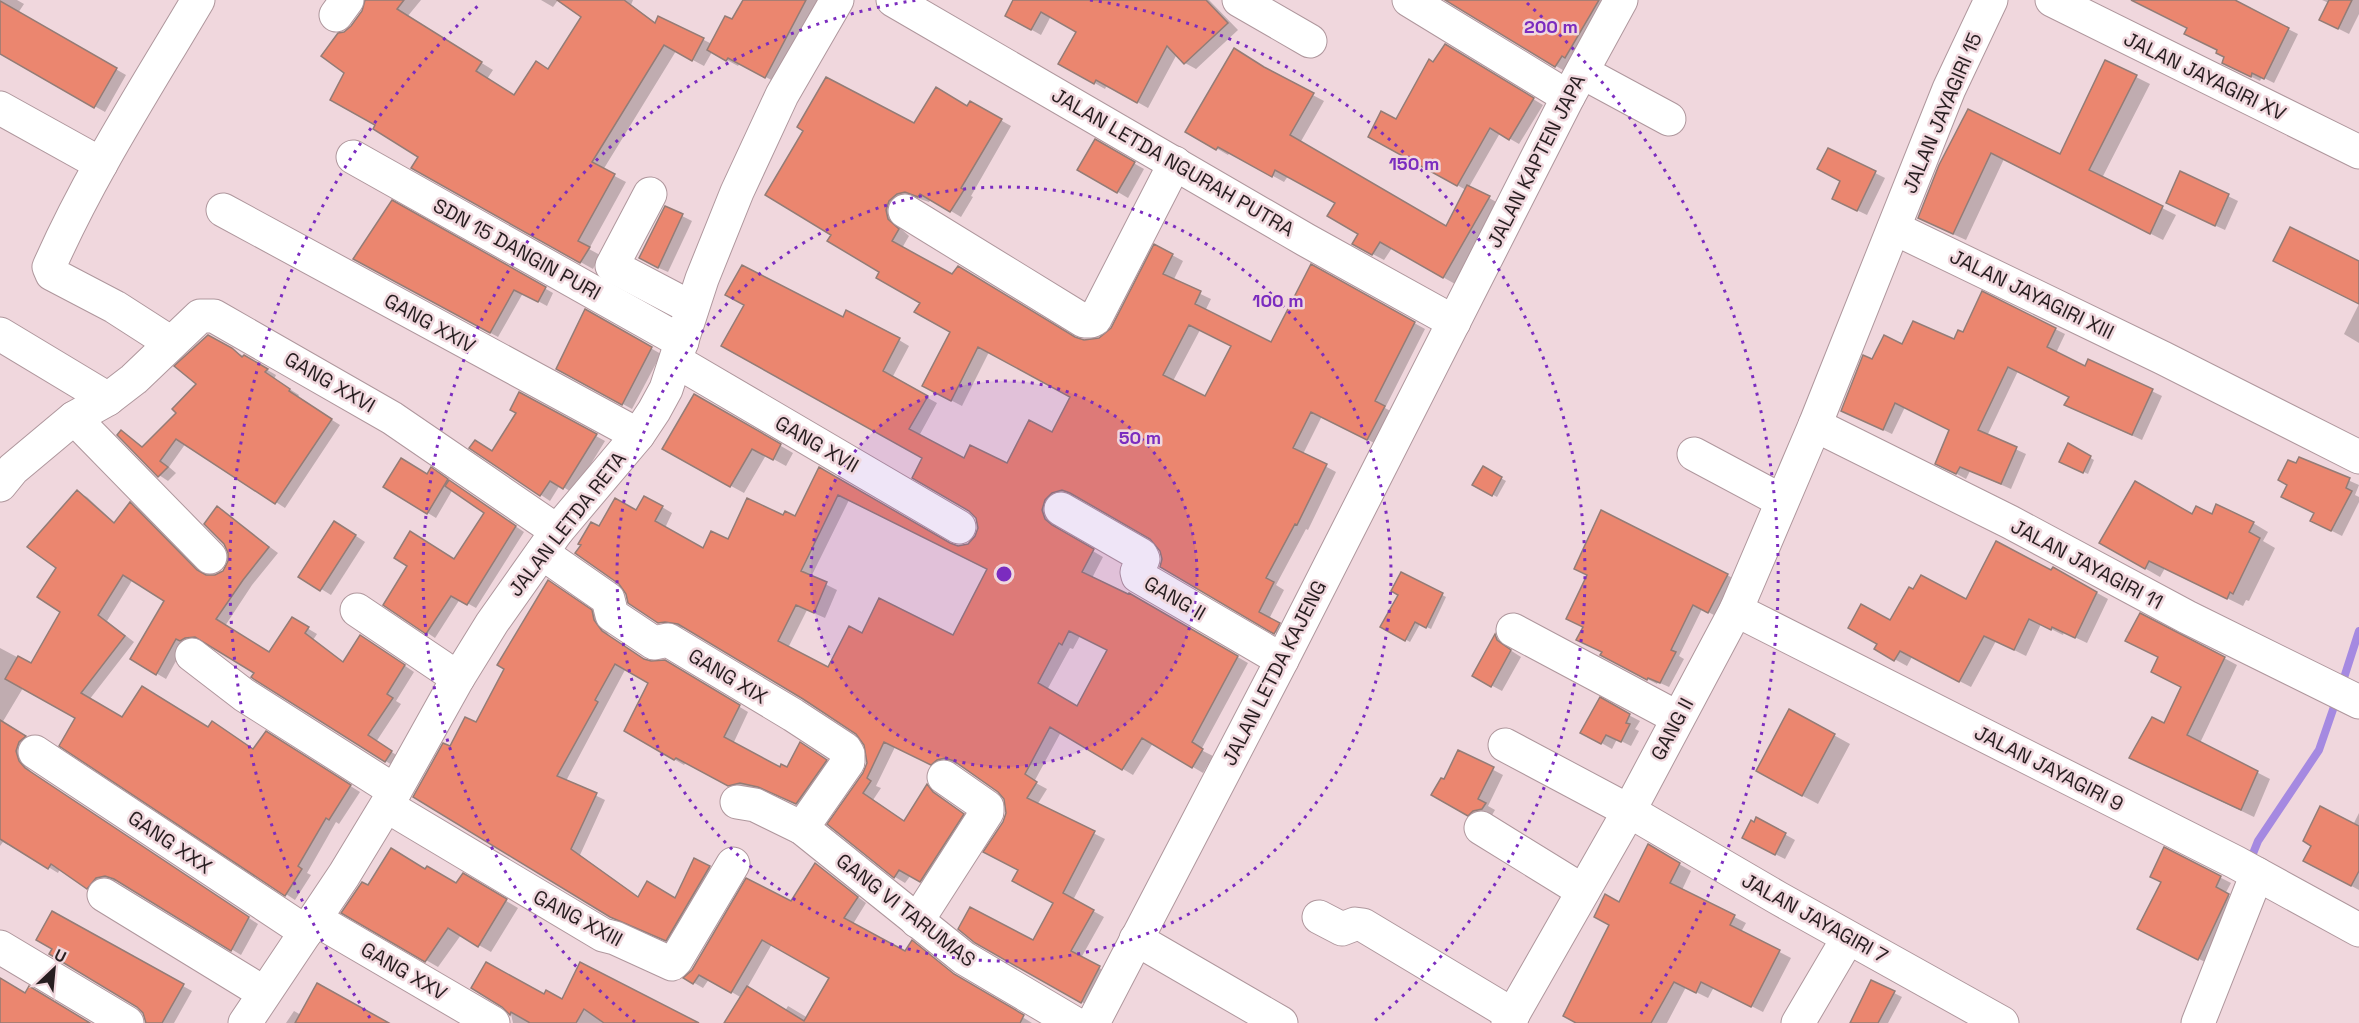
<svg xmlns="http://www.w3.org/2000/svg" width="2359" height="1023" font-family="'Space Grotesk',sans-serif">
<rect width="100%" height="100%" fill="#f0d7dd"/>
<!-- shadow -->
<g fill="#0003" fill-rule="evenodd">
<polygon points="0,0 17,0 24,4 18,13 126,75 105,112 0,53"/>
<polygon points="367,0 421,0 407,17 493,70 487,79 515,97 549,71 583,17 560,0 633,0 631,5 657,24 659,18 712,44 733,21 745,0 823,0 777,83 740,63 738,66 712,52 704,66 676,51 603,170 626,182 589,249 600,255 593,269 413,168 420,157 377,125 346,72 345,33 363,12"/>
<polygon points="541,0 558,0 553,7"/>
<polygon points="1015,0 1209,0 1238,30 1196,69 1185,63 1177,54 1148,108 1107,85 1105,89 1060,63 1078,32 1051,16 1041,35 1007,16"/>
<polygon points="1452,0 1608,0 1566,72 1454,4"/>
<polygon points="2137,0 2231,0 2298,34 2274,83 2262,77 2260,81 2233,68 2219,50 2189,28"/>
<polygon points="2322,0 2359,0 2359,14 2349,34 2331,25 2329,3"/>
<polygon points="1446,46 1543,105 1519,144 1500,133 1469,187 1500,204 1455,284 1392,248 1384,260 1365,250 1360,233 1337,203 1288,176 1284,182 1230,152 1228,155 1187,131 1269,72 1324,101 1300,143 1447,228 1466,190 1370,136 1397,121"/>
<polygon points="2106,62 2150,84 2102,178 2176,215 2163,240 2004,159 1966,240 1933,225 1968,111 2061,156"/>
<path d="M970 103 1011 126 971 196 973 197 961 217 931 199 929 202 917 198 908 200 896 217 899 227 909 236 902 248 1075 339 1084 341 1100 339 1112 329 1172 255 1183 261 1173 281 1211 299 1205 311 1272 344 1312 266 1425 329 1385 408 1394 413 1378 445 1322 416 1303 454 1336 472 1308 530 1306 529 1276 585 1284 590 1269 619 1289 631 1285 638 1162 566 1163 559 1161 550 1151 538 1082 498 1073 496 1063 498 1052 516 1056 526 1062 533 1103 557 1092 578 1130 595 1248 663 1201 750 1213 756 1203 773 1153 743 1133 775 1061 732 1034 782 1047 789 1037 805 1105 839 1073 900 1104 917 1081 958 1110 974 1092 1008 976 941 1034 942 1055 902 1020 870 1004 823 1007 813 1005 798 999 791 963 765 957 764 948 765 942 770 895 747 876 786 881 788 873 800 905 822 927 786 973 821 931 887 911 875 905 883 895 877 829 824 865 773 868 763 866 744 857 733 804 698 689 629 677 627 670 628 659 622 600 529 637 512 662 507 672 513 665 528 704 551 783 517 796 518 820 469 949 545 958 547 968 545 977 537 979 528 977 518 924 458 844 319 899 340 909 346 892 378 937 403 919 436 965 460 1008 465 1053 434 1072 397 989 352 962 406 935 392 952 331 922 302 881 272 830 241 915 125 967 108ZM1200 330 1233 346 1206 398 1173 381ZM849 500 989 570 954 637 863 635 829 669 788 648 807 610 825 618 837 590 811 577ZM1080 636 1109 650 1078 708 1047 690 1070 648 1073 649Z"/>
<polygon points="1095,141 1144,169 1128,198 1079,169"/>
<polygon points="1829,150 1885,178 1867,215 1844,204 1842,181"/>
<polygon points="2181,173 2238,201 2225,230 2177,208"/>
<polygon points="392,202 553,293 547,306 523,293 498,337 355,258"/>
<polygon points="682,216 692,221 668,272 650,264"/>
<polygon points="1983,293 2065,334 2056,353 2085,368 2089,361 2162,396 2142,440 2076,410 2070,397 2018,371 1987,436 2026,454 2011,489 1970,471 1966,479 1946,468 1951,430 1905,407 1892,434 1852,415 1872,361 1903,346 1954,341 1963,334"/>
<polygon points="2359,304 2359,343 2344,334"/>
<polygon points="586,311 661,354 632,409 558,369"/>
<polygon points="231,349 276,375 274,379 299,395 297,398 340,425 285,508 186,443 169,467 176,473 168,481 159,475 121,432 143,447 178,413"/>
<polygon points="520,394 605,441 573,493 560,485 550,501 471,448 493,452 518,413"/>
<polygon points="695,396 793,453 786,466 766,455 744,493 676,456"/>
<polygon points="2068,445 2094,460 2088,474 2061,461"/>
<polygon points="2300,459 2359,485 2355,495 2359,497 2359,502 2342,536 2322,526 2297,465"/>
<polygon points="1483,468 1506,481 1497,497 1474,484"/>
<polygon points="439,474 524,532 476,608 460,599 435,638 385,604 455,561 486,513 453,489 436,518 386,487"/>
<polygon points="77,492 87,497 116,524 130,504 139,509 206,577 216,576 224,572 230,562 230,553 217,508 278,553 252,585 225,626 270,653 292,619 317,634 313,640 344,663 370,642 414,672 396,701 401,704 376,742 401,758 395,767 256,678 256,673 205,641 186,643 166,679 132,659 166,600 133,579 107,621 134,642 89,700 123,719 209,729 253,750 276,739 360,792 339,824 336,822 307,873 311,875 295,900 286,894 77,718 23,688 2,723 34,742 25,758 28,768 34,775 258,924 241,955 124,883 116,881 105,883 97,893 60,869 58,873 9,843 8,845 3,842 0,846 0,648 32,665 62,611 58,568"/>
<polygon points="2193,516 2213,516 2253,523 2268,532 2263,541 2275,548 2249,601 2246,600 2243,606 2165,568 2160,577 2101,543"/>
<polygon points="344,528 365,542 331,595 300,576"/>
<polygon points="2054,569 2108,599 2087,643 2064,632 2063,635 2041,624 2026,656 1996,641 1971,687 1912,657 1907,666 1876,649 1891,622 1966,601 2052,572"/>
<polygon points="1402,574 1446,597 1431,629 1420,624 1410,642 1382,626 1400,594"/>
<polygon points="1727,575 1736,580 1718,617 1702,609 1679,656 1684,659 1669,687 1658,682 1657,684 1611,660"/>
<polygon points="558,587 601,617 603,627 611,638 646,661 664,661 748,712 733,744 780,769 788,769 810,749 835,766 806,808 770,791 750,788 739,791 686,762 684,765 626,731 650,682 626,668 566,781 605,800 580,855 639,898 676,900 695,860 719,872 676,945 622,922 415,797 451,748 476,724"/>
<polygon points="1495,636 1505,642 1507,648 1521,657 1502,691 1474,676"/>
<polygon points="2224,658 2237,665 2200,743 2270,779 2254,817 2131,758 2165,725 2183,688"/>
<polygon points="1600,700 1640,721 1635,729 1639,731 1631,746 1617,739 1612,749 1582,732"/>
<polygon points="1790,711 1850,744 1818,804 1773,780"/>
<polygon points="1459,752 1503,775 1488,806 1495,810 1492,815 1483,816 1479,820 1433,794 1444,781"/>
<polygon points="2359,813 2359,890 2320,869 2353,825"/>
<polygon points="1757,819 1795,840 1785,859 1753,843"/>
<polygon points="1648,846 1691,871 1682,890 1746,923 1741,932 1791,958 1763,1012 1714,987 1708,998 1686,987 1667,1023 1578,1023 1620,904"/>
<polygon points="2165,849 2231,883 2225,894 2238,901 2209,964 2149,934 2163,882"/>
<path d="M816 865 866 903 853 924 905 953 912 942 964 981 1032 1023H732L742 998 709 979 703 988 686 978 792 903ZM772 944 831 977 808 1018 788 1006 785 1011 747 988Z"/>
<polygon points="426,870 457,885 463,875 518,908 491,952 461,935 438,967 343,912 369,887"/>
<polygon points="53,914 192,991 174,1023 147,1023 144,1013 138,1006 54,949"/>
<polygon points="1872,982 1902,997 1888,1023 1851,1023"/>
<polygon points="545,996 562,1001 681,1023 513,1023 511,1014 504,1006"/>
<polygon points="294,1011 301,1015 386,1023 286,1023"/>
</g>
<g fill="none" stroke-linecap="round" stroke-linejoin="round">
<!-- stream -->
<g stroke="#a589e1" stroke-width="8">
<polyline points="2342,684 2359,631"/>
<polyline points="2250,861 2258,841 2319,750 2337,698"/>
</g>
</g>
<!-- building -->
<g fill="#eb866f" stroke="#937c76" stroke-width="1.5" fill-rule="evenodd">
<polygon points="365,0 404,0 397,9 482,62 476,71 514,95 536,61 548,69 581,17 557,0 624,0 655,23 658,16 704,38 692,61 664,45 592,162 615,174 578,241 590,247 580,263 411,168 418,157 373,129 375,125 330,100 344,73 321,56 338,33 344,32 351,26 362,11"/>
<polygon points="743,0 806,0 765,78 728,58 726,61 707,50 725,16 732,19"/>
<polygon points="1013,0 1206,0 1228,23 1184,64 1167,46 1137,103 1096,80 1094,84 1058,64 1076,32 1041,12 1031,30 1005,16"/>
<polygon points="1445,0 1599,0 1565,58 1562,56 1555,67"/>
<polygon points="2131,0 2235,0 2289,28 2264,79 2252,73 2251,77 2222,63 2224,57 2216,53 2217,50 2184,34 2187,28"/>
<polygon points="2329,0 2352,0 2338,29 2319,20"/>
<polygon points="0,1 117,68 94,108 0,54"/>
<polygon points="1445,44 1534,98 1509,140 1490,128 1457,186 1368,137 1381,111 1396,119 1429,59 1433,62"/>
<polygon points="1234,48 1264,67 1314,93 1290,135 1446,226 1467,185 1490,196 1443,278 1380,242 1372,255 1352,244 1358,234 1327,216 1335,203 1275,170 1272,177 1218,147 1216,150 1185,132"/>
<polygon points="2105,60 2137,75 2089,170 2163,206 2150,234 1991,153 1953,234 1918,218 1939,165 1968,109 2060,154"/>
<path d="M826 77 914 123 936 87 967 106 970 101 1002 119 961 188 964 190 950 212 920 194 918 197 905 192 897 194 889 201 886 210 888 219 899 229 892 241 952 274 958 266 1075 337 1084 340 1099 338 1111 328 1154 244 1173 254 1163 274 1201 291 1195 304 1271 342 1311 264 1415 322 1375 401 1385 406 1367 440 1311 412 1293 448 1327 464 1297 525 1295 524 1266 578 1274 582 1259 612 1280 623 1274 634 1160 567 1162 559 1160 551 1150 539 1070 493 1062 490 1052 493 1045 500 1042 510 1045 519 1052 525 1094 549 1082 572 1128 594 1129 593 1238 656 1192 742 1203 749 1192 768 1142 738 1122 770 1050 727 1025 774 1037 782 1027 798 1095 831 1063 893 1094 910 1071 951 1100 966 1081 1003 975 943 958 929 970 907 1033 940 1053 903 1012 881 1018 870 983 852 1003 822 1006 813 1004 799 998 792 954 761 945 758 937 760 931 765 884 742 867 778 871 781 863 793 904 821 927 784 933 792 964 814 920 882 899 870 894 878 827 824 863 773 867 763 864 745 856 734 803 699 678 624 665 622 658 623 628 603 626 594 619 584 575 553 581 545 578 544 591 522 599 526 615 498 636 510 644 496 663 506 655 521 703 548 711 531 728 539 747 498 783 515 785 511 795 516 819 467 950 543 958 546 968 544 975 536 978 528 976 518 969 511 912 478 922 458 721 346 744 305 725 295 742 265 843 317 846 310 900 338 883 371 928 396 909 429 964 458 970 445 1007 463 1029 420 1052 432 1070 397 978 347 951 401 922 386 950 332 914 312 920 303 876 278 879 272 827 241 831 235 765 195 803 131 797 127ZM1189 325 1231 346 1205 396 1163 375ZM838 495 987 569 953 635 879 598 862 633 849 626 828 667 778 641 796 605 814 613 827 582 801 571ZM1069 631 1107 650 1077 706 1038 683 1059 643 1062 645Z"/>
<polygon points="1095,139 1135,162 1117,193 1077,170"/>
<polygon points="1828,148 1876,171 1857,211 1832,199 1840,181 1817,169"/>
<polygon points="2180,171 2229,194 2215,226 2166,203"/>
<polygon points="392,200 546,287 538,302 514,290 490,333 353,259"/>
<polygon points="665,206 683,214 658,268 639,258"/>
<polygon points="2290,227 2359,261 2359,304 2273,261"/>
<polygon points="1982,291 2056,328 2047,347 2085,366 2088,359 2153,389 2132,435 2064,405 2069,397 2008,367 1978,430 2017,447 2001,484 1960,467 1956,474 1935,464 1949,430 1895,403 1883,430 1841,411 1863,355 1872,359 1884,335 1902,344 1913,321 1954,339 1958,330 1963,332"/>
<polygon points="585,309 652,347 622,405 556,369"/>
<polygon points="208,335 232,348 242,357 244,355 268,369 265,372 290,389 289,391 332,419 275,504 176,439 160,461 168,467 158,477 117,435 121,430 142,447 176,413 172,409 196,384 174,366"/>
<polygon points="519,392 597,434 563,489 550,481 540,496 469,448 475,440 492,451 516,413 510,410"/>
<polygon points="694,394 781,444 773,460 752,449 730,487 662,449"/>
<polygon points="2068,443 2091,456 2083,473 2059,462"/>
<polygon points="2299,457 2350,478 2346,488 2352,491 2331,531 2310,521 2314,513 2281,497 2287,485 2278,480 2288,460 2296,463"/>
<polygon points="401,458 427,474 431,467 448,479 427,514 383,487"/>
<polygon points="1483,466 1502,477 1492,496 1472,485"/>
<polygon points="449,480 516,526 467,605 451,596 426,634 383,605 407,566 394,558 410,531 454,559 484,513 445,486"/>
<polygon points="2135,481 2192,514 2196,506 2212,514 2216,504 2254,522 2249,532 2260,538 2233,594 2230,592 2227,599 2149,561 2145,569 2099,543"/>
<polygon points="77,490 114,523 130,502 197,570 206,575 215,575 223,571 228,561 228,553 224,544 204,524 217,506 269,547 243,580 216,619 269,652 292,617 309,627 305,633 343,662 360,635 405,665 387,694 393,698 368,735 392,751 385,762 255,680 251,677 254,673 195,637 185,638 180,641 176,639 156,675 130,659 164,601 123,575 98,615 125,636 81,693 122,717 142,686 208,727 212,721 253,749 266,731 351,785 329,820 326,818 298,866 302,869 285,896 59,746 75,718 5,679 18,656 31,663 60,612 37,597 56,568 27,547"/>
<polygon points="1601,510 1728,574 1708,613 1693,605 1671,650 1676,652 1660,683 1648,678 1647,680 1600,655 1602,652 1576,640 1583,627 1566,619 1587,575 1574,569"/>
<polygon points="334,521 356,535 320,591 298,577"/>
<polygon points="1996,541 2051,570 2053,567 2097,592 2075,638 2052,627 2051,630 2029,619 2014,650 1984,636 1959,682 1900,651 1894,661 1874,649 1877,644 1848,628 1861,604 1890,620 1909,587 1913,589 1921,575 1966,599"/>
<polygon points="1401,572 1443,593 1426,628 1415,622 1405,641 1380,627 1398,595 1391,591"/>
<polygon points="548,580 592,610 594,620 602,631 644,659 651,661 665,660 740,705 724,737 780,767 781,764 787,767 800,742 827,760 796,804 758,787 740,783 728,786 676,758 674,760 624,731 648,683 615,664 595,700 598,702 557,776 597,793 571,849 638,897 647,881 675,898 694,858 710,866 666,941 610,917 413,797 443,743 450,746 465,717 476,722 504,669 497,665"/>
<polygon points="2140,613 2225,657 2187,735 2258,771 2241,810 2129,758 2152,717 2164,723 2181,687 2151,672 2158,657 2125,641"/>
<polygon points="1495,634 1497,640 1511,650 1491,687 1472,676"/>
<polygon points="1600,697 1630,714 1626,723 1630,724 1621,742 1606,735 1601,744 1580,733"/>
<polygon points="1789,709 1835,734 1802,796 1756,771"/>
<polygon points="0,720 26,736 19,742 16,751 19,761 25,768 249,917 231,951 114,879 105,876 96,878 87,889 51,864 48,869 0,839"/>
<polygon points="1458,750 1494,767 1478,799 1486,803 1482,809 1473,811 1468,816 1431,795 1441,778 1444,779"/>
<polygon points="2320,806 2359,826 2359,871 2351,886 2303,861 2311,846 2303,841"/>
<polygon points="1756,817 1786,833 1775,855 1742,838 1751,820 1754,822"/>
<polygon points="1648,844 1680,863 1670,883 1735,915 1730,925 1780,950 1751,1007 1701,982 1696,993 1674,982 1651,1023 1576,1023 1563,1016 1609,925 1594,917 1605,894 1619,902"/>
<polygon points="2164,847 2221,876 2216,887 2229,894 2198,960 2137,929 2161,882 2150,877"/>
<polygon points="391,848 425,869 427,866 456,883 463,873 507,899 478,947 448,928 425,962 341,913 362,882 368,885"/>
<polygon points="815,863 858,897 844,918 905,951 912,940 954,974 1024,1015 1020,1023 724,1023 747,986 804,1021 829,978 762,940 731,993 699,975 693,984 683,978 692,970 746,878 791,901"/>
<polygon points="52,911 184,984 162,1023 146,1023 143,1013 137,1007 49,954 52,949 36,940"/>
<polygon points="486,962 544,994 546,990 562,999 580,962 699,1023 604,1023 584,1009 576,1023 530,1023 511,1012 510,1015 502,1007 471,988"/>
<polygon points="0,978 25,993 29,986 90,1023 0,1023"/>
<polygon points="1871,980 1895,991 1878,1023 1850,1023"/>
<polygon points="317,983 389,1023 295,1023"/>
</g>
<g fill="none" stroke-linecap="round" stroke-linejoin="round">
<defs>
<g id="minor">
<polyline points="893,0 1306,240 1454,322"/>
<polyline points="1239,0 1310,41"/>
<polyline points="1409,0 1568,97"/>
<polyline points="2052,0 2359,152"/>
<polyline points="336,15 347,0"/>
<polyline points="1582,72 1669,119"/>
<polyline points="0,108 101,164"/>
<polyline points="353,157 682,342"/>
<polyline points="650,194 612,266 692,308"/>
<polyline points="223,210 638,435"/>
<polyline points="905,211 1084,321 1091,321 1095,319 1175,163"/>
<polyline points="1894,228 2163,358 2359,457"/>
<polyline points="0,334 108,399"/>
<path d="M171 343 115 307 52 274 49 267C90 174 146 88 198 0"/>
<polyline points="676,361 959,527"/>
<polyline points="74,418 210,557"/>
<polyline points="1815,425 2010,522 2187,617 2359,702"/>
<polyline points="1694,454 1782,501"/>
<polyline points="0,485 13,469 74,418 108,399 134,379 200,316 214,316 392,418 557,531"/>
<polyline points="1061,509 1141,555 1143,559 1137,572 1138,576 1282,660"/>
<polyline points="542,553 608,599 612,615 654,643 668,640 793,715 845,749 848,754 848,762 802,828"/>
<polyline points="357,610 458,678"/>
<polyline points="1736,610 2235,862 2359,930"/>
<polyline points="1513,630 1678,718"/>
<polyline points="192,655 244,695 395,791"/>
<polyline points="1505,745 1629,811 1778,898 2002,1023"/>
<polyline points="35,752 306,932"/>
<polyline points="737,802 755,805 802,828 964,958 1074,1023"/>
<polyline points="387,806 603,935 615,938 672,964 676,960 733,864"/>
<polyline points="1481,828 1583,891"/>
<polyline points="104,895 264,993"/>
<polyline points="1319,917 1342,929 1355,924 1363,925 1513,1015"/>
<polyline points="315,919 493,1023"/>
<polyline points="917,921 987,812 987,807 944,777"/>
<polyline points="1136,939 1281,1023"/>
<polyline points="0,947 127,1023"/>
<polyline points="245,1023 344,875 395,791 458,678 492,623 557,531 638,435 654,411 666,389 702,279 737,192 782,95 837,0"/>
<polyline points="1093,1023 1282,660 1568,97 1621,0"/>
<polyline points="1508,1023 1629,811 1736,610 1815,425 1949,89 1991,0"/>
<polyline points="1798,1023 1848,938"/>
<polyline points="2198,1023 2257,874"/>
</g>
</defs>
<!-- minor casing -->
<use href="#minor" stroke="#af979d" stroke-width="35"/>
<!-- minor -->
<use href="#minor" stroke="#fff" stroke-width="33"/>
</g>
<!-- distance rings -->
<circle cx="1004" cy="574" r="193" fill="#7b2cbf" fill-opacity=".12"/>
<g fill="none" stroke="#7b2cbf" stroke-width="3" stroke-dasharray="3 6">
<circle cx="1004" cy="574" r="193"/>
<circle cx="1004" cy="574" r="387"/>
<path d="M635 1022A580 580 0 0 1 918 0M1090 0A580 580 0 0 1 1373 1022"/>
<path d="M370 1018A774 774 0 0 1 481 3M1527 3A774 774 0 0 1 1638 1018"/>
</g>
<g text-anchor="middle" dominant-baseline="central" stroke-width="5" stroke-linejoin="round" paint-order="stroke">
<!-- street labels -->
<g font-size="20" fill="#271e20" stroke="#f0d7dd">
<text transform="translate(2205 76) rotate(26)">JALAN JAYAGIRI XV</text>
<text transform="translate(1942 113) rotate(-67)">JALAN JAYAGIRI 15</text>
<text transform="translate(1536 161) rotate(-63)">JALAN KAPTEN JAPA</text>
<text transform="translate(1173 162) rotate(30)">JALAN LETDA NGURAH PUTRA</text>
<text transform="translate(517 249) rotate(29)">SDN 15 DANGIN PURI</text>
<text transform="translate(2032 294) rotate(26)">JALAN JAYAGIRI XIII</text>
<text transform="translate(430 323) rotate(29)">GANG XXIV</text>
<text transform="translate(330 382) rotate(30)">GANG XXVI</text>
<text transform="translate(817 444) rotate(30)">GANG XVII</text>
<text transform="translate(567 524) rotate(-52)">JALAN LETDA RETA</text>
<text transform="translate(2087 564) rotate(28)">JALAN JAYAGIRI 11</text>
<text transform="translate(1175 598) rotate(30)">GANG II</text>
<text transform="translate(1274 673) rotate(-63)">JALAN LETDA KAJENG</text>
<text transform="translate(728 676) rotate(31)">GANG XIX</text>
<text transform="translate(1672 729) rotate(-62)">GANG II</text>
<text transform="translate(2049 768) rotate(27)">JALAN JAYAGIRI 9</text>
<text transform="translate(170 842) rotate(34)">GANG XXX</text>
<text transform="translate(906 910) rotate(38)">GANG VI TARUMAS</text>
<text transform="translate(578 918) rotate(28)">GANG XXIII</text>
<text transform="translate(1815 918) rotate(29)">JALAN JAYAGIRI 7</text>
<text transform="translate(404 971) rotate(30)">GANG XXV</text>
</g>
</g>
<circle cx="1004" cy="574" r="9" fill="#7b2cbf" stroke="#f0d7dd" stroke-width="3"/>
<g font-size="18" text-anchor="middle" font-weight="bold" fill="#7b2cbf" stroke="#f0d7dd" stroke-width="5" stroke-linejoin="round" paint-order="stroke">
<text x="1551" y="33">200 m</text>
<text x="1414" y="170">150 m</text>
<text x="1278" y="307">100 m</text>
<text x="1140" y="444">50 m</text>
</g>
<!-- north arrow -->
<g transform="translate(54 969) rotate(26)" stroke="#f0d7dd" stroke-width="4.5" paint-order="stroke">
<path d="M0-4.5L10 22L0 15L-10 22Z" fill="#271e20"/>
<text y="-9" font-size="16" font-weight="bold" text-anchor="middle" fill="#271e20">U</text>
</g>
</svg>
